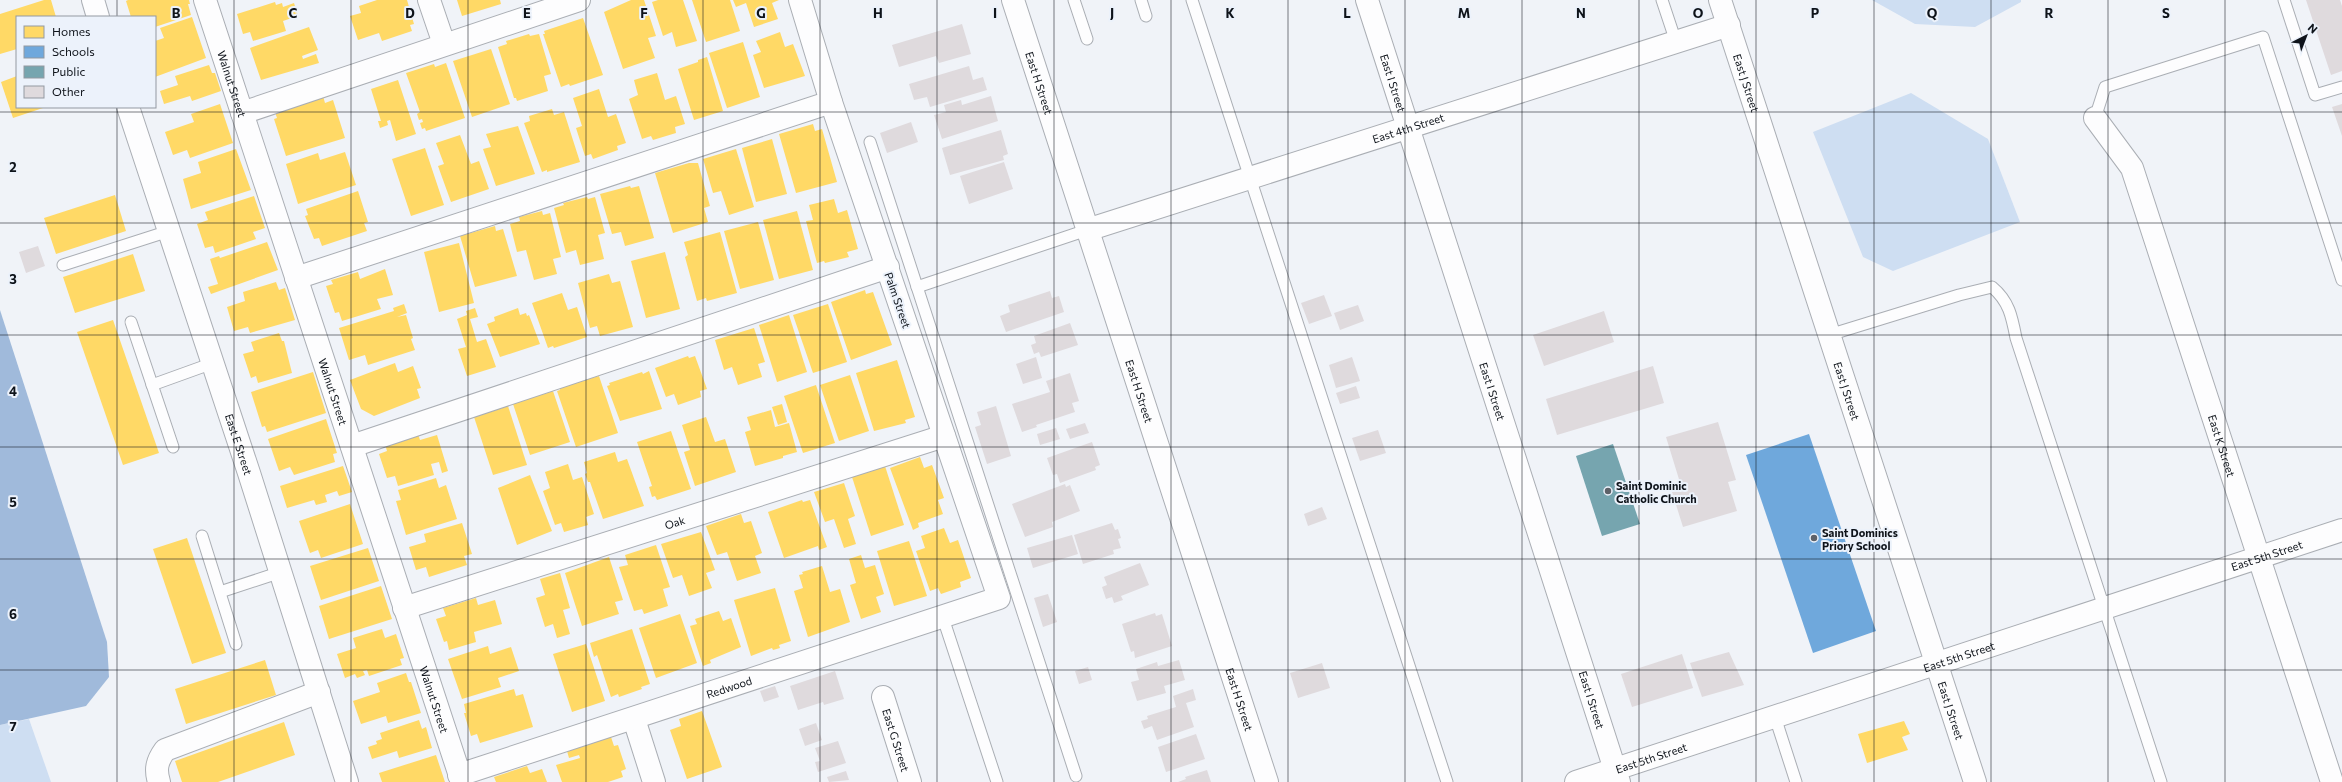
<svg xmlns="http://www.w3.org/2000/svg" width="2342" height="782" font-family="Commissioner,sans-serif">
<rect width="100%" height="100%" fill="#f0f3f8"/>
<!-- green -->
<g fill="#cedef2">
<polygon points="1872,0 2021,0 2021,2 1975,27 1915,24"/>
<polygon points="1911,93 1988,139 2020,222 1893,271 1863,257 1813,132"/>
<polygon points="29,719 51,782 0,782 0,725"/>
</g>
<!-- water -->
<polygon fill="#a0badb" points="0,310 107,642 109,677 86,706 0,725"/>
<!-- homes -->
<g fill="#ffd966">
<polygon points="44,0 51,0 56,17 17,17 17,49 0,54 0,14"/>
<polygon points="128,0 189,0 190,4 188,4 191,15 155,27 155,17 131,17 126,1"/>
<polygon points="377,0 407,0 414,24 410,25 412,31 382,41 379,33 358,40 350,16 361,13 359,6"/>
<polygon points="457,0 500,0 501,4 462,16"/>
<polygon points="631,0 644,0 656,36 648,38 655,58 623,69 604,12"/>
<polygon points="658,0 683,0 697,41 676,47 672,32 663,36 652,2"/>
<polygon points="692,0 730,0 740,31 706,42"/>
<polygon points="733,0 779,0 772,3 778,19 754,27 746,3 736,7"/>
<polygon points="275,2 276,5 282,3 283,7 294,3 298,16 283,21 286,31 253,41 250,32 243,34 237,14"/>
<polygon points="192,17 206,58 155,77 155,41 164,38 160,28"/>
<polygon points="583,18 603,75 570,86 569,84 561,87 543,34 545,34 544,31"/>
<polygon points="309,27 318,50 302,56 303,59 316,54 319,63 261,80 250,48"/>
<polygon points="780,32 785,47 793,44 805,76 764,88 753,55 761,52 756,41"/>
<polygon points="529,34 530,36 539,34 551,74 544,76 548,91 517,101 516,98 514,98 498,47 507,44 506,41"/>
<polygon points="743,42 760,97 727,108 709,53"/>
<polygon points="491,49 510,104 472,117 453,61"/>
<polygon points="707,57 723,111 694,120 678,69 698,62 698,60"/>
<polygon points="446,63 465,118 426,131 425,128 422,129 420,123 423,122 422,119 419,120 417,114 420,112 406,73 434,64 435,67"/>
<polygon points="209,65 212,73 215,73 221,91 192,101 190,96 164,104 160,91 178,85 175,76"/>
<polygon points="657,73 665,100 676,96 685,124 675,127 676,133 653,140 651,136 642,139 629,99 638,95 634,80"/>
<polygon points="17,76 17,107 46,107 13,118 1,82"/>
<polygon points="398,80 416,134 396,141 390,120 387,121 388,125 380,128 378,121 381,121 371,89"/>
<polygon points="599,89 608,117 616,114 626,143 617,146 618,150 593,159 591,154 585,156 576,128 582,126 573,98"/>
<polygon points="323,96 325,103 333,100 345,138 286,156 274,119 277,118 275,112"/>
<polygon points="220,104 233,143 190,158 187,150 173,155 165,132 194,122 191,114"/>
<polygon points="552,109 554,115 564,112 580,162 547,172 547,170 542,172 524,123 530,121 529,116"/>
<polygon points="813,124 815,131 822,129 837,182 796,193 779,134"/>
<polygon points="518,126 535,174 496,186 483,149 491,147 486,134"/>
<polygon points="460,135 471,164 479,161 489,189 451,202 438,166 444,164 436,143"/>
<polygon points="772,139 787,194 756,202 742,148"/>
<polygon points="425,148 444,205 411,216 392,159"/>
<polygon points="236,149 251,190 191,209 183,179 201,173 198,162"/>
<polygon points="736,149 754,207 729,215 721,191 713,193 703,159"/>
<polygon points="345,152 356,185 298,204 286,164 318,153 320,160"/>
<polygon points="689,163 698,163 710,206 704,208 708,222 673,233 655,173"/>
<polygon points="630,186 631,188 639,186 654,238 625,246 621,232 612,234 600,194"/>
<polygon points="358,191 368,222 364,223 367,231 322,246 319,238 314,239 305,216 308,215 306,209"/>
<polygon points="115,195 126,231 56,254 44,218"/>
<polygon points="254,196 265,228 253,232 256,239 215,253 213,246 205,248 197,224 208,220 205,212"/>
<polygon points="587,197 588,199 595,197 605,233 598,235 604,259 580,265 576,250 566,253 554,208 564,205 563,203"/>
<polygon points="834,199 838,213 847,210 858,249 847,252 849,257 825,263 824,261 817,263 806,221 813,220 809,205"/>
<polygon points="542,211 543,215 550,213 561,257 553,259 557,274 534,280 526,250 517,252 510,224 520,221 519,217"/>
<polygon points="797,211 813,270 779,279 763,220"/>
<polygon points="758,222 774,280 740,289 724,231"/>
<polygon points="495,226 496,231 503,229 517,276 475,287 460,236"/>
<polygon points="720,232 737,293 707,301 706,298 697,301 685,257 688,255 684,242"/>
<polygon points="267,242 278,270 211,294 208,287 218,284 210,259 219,256 220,258"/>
<polygon points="459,243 474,303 439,312 424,252"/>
<polygon points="665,252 680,309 646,318 631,261"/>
<polygon points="133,254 145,291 75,313 63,277"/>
<polygon points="385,269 393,295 377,299 381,309 342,321 339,312 335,313 326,286 333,284 331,280 358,272 360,279"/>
<polygon points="609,274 612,283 620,281 633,327 600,336 597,326 590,328 578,283"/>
<polygon points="276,282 279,290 285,288 295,320 250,333 248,327 234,331 227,307 245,301 243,292"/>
<polygon points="865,290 866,294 873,292 892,345 851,360 831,302"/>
<polygon points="562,293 568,310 577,307 587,337 554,348 553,346 548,348 532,303"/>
<polygon points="404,304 407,313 397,317 406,315 413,338 411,339 415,350 368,365 365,355 349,360 339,328 394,311 393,308"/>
<polygon points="828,304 847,362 813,373 793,315"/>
<polygon points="475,308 478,317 470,319 477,342 486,339 496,367 467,376 458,349 466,347 457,319 467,315 466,311"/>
<polygon points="518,308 520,315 526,313 527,316 529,315 540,344 500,357 487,324 495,321 494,317"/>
<polygon points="789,315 807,372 777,382 759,325"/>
<polygon points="113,320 159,453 123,465 77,332"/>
<polygon points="754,328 765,362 758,364 762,377 738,385 732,367 724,370 715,340"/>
<polygon points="279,333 282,341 284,341 292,373 258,383 256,376 251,378 243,354 254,351 251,342"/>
<polygon points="688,356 689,358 695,356 707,389 700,391 701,397 678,405 674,394 666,397 655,368"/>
<polygon points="897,360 915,417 905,420 906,423 874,431 856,373"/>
<polygon points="395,363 398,372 413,366 421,388 417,389 420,398 374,416 361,409 350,380"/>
<polygon points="649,371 662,409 620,421 607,386 610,385 609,383 642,372 643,374"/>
<polygon points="313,372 326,413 267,432 265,426 262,427 251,392"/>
<polygon points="850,375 869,431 839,441 820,385"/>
<polygon points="599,376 618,433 576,447 557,391 560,390 559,387"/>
<polygon points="816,385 835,443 803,453 784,396"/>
<polygon points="553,391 570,442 530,455 513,404"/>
<polygon points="782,404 787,422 778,425 772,407"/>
<polygon points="508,406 527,465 493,475 474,417"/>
<polygon points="771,410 775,427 789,423 797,452 783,456 783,458 755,466 745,432 751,430 747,417"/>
<polygon points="706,417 715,442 725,439 736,472 695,486 684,452 690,450 682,425"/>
<polygon points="326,419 337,453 333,454 335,462 294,475 290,467 279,471 268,439"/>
<polygon points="671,431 691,489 657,500 655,496 652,497 649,487 652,486 637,442"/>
<polygon points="418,434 420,440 437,435 448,471 442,473 439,462 431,464 434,475 398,486 395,476 387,478 379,454 387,451 385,444"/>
<polygon points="615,452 618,462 627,459 644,506 603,519 590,482 588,482 585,474 587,473 584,462"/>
<polygon points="920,457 924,468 932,465 944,498 938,500 943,514 918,523 919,527 913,530 890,468"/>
<polygon points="568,464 573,480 582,477 594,514 586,517 588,525 564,532 561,523 555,525 543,491 550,488 545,472"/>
<polygon points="343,466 352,492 339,496 337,491 325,495 327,502 316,505 314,500 287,508 280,486"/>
<polygon points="885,466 904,525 871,536 852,477"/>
<polygon points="530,475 552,531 517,545 498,488"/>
<polygon points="436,478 439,488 446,485 457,519 406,535 396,501 401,500 398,490"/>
<polygon points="844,483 855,516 848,519 856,544 844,548 834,519 825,522 814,492"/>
<polygon points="802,500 803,502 810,500 827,547 819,550 818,546 784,558 768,512"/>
<polygon points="350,504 363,544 321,558 318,550 310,553 299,521"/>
<polygon points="741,514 744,523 751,521 762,553 755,556 761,573 737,581 727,552 717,555 706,526"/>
<polygon points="462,523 472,554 464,556 467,565 429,577 426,567 416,570 409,547 426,542 424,534"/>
<polygon points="944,528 950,543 958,540 971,578 960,582 961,587 941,594 938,588 930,591 916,551 925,548 921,536"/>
<polygon points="701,532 715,570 706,573 712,588 689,596 682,575 673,578 661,544"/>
<polygon points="187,538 226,653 192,664 153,549"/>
<polygon points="909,541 927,596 894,606 877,551"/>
<polygon points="656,545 670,587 663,589 668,606 644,614 642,609 634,611 619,567 628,565 625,555"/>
<polygon points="368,548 379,581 321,600 310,566"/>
<polygon points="861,555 865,568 875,565 884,594 876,597 881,612 861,619 850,585 856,583 849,559"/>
<polygon points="609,557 623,600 615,602 619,614 582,626 565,573"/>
<polygon points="822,566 830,592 840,589 850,622 808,637 794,591 803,588 799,575 803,574 802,572"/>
<polygon points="560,573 570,608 563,610 570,634 557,638 553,624 545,627 536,598 545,595 540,579"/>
<polygon points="381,586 392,619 329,639 319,606"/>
<polygon points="775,588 791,641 779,645 780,648 773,650 772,648 751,656 734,600"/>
<polygon points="476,598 478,605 495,600 502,624 474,632 476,642 449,650 447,641 444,642 436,619 446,616 443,608"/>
<polygon points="719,611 723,621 731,618 741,647 710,660 711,663 703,666 690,626 697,624 695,619"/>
<polygon points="680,614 697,663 656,678 639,628"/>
<polygon points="382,629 385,638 396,634 404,658 400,659 402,665 369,676 367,670 363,671 365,675 357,678 355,674 345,678 337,654 356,648 353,638"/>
<polygon points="632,629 650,684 641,687 642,689 619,697 618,694 611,697 597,655 594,657 590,643"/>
<polygon points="586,644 605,701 572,712 553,654"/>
<polygon points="488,646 490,654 511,647 519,671 498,678 501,687 462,699 448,659"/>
<polygon points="265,660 276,695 186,724 175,689"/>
<polygon points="406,673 409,682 411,682 421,713 388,723 386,716 361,724 353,701 380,692 377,683"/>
<polygon points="514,689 516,696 523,694 533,727 480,743 477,734 471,736 464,713 466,713 464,704"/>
<polygon points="702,711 722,767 687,779 670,730 681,726 679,719"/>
<polygon points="419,720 422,729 426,727 432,748 399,758 397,751 372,759 368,747 377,744 376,741 382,739 380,733"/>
<polygon points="1904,721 1910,734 1902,737 1908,750 1867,763 1858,734"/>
<polygon points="284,722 295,755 218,782 182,782 175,761"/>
<polygon points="611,737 614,746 618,745 626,769 621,771 623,777 608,782 562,782 556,765 580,758 579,755 569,758 567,751"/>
<polygon points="436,755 445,782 382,782 379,773"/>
<polygon points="527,766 530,773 542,769 547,782 496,782 494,777"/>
</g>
<!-- schools -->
<polygon fill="#6fa8dc" points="1809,434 1876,631 1813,653 1746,455"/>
<!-- public -->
<polygon fill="#76a5af" points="1613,444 1640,524 1602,536 1576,456"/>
<!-- building -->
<g fill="#dfdadd">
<polygon points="2306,0 2340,0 2342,6 2342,71 2331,75"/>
<polygon points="962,24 971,54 939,63 936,56 899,67 892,45"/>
<polygon points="969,66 973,80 983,77 987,90 930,107 927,97 914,100 909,84"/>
<polygon points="991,96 998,121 942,139 934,115 946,112 944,105 961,100 962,105"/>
<polygon points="2342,104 2342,136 2332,107"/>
<polygon points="911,122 918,142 887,153 880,133"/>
<polygon points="1001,130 1008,154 1003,156 1004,160 950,175 942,148"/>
<polygon points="1004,162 1013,189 969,204 960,176"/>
<polygon points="38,246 45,266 26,273 19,252"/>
<polygon points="1050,291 1052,298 1059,296 1064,312 1006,332 1000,316 1010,312 1008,305"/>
<polygon points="1324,295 1332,316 1309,324 1301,303"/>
<polygon points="1358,305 1364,321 1340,330 1334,313"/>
<polygon points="1604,311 1614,342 1544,366 1533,335"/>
<polygon points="1070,323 1078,345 1041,357 1039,352 1034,354 1031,345 1036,343 1034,336"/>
<polygon points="1036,357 1042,378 1023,384 1016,364"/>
<polygon points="1352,357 1360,381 1336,388 1329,365"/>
<polygon points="1653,366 1664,403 1557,435 1546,399"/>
<polygon points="1070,373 1079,401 1072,403 1075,412 1036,425 1037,427 1022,432 1012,404 1050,392 1046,381"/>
<polygon points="1356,386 1360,398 1340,404 1336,393"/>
<polygon points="996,406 1011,456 987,464 975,427 981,425 977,412"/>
<polygon points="1718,422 1736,480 1728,482 1737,511 1683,527 1672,492 1682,489 1666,437"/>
<polygon points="1085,423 1089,433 1070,439 1066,429"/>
<polygon points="1056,428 1060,439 1040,445 1037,434"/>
<polygon points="1378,430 1386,453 1360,461 1352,438"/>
<polygon points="1092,442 1100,465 1095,467 1096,470 1060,483 1057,474 1053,475 1047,458"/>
<polygon points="1065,484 1066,487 1070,485 1080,511 1052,522 1053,527 1025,537 1012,504"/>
<polygon points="1322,507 1327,519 1308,526 1304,514"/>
<polygon points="1112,523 1115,530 1118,529 1121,538 1118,539 1121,548 1113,550 1114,554 1083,564 1074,535"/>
<polygon points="1072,535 1078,554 1033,568 1027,548"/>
<polygon points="1140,563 1149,585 1121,596 1123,600 1114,603 1112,597 1106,599 1102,587 1107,585 1104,577"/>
<polygon points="1048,594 1057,622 1043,627 1034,598"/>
<polygon points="1155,613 1156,616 1162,614 1172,646 1135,658 1134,651 1131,652 1122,624"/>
<polygon points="1729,652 1744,685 1702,697 1690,663"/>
<polygon points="1682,654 1693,688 1632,707 1621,674"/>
<polygon points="1179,660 1185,680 1164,686 1166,693 1137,701 1131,682 1139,680 1136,669 1157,662 1158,666"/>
<polygon points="1322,663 1330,688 1298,698 1290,673"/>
<polygon points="1088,667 1092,680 1079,684 1075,671"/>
<polygon points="835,671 844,699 824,705 823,702 798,710 790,686"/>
<polygon points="775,686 779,697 764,702 760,691"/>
<polygon points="1193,689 1196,700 1186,703 1194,727 1157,740 1152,726 1144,729 1141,721 1148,719 1147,716 1176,707 1173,696"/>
<polygon points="816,723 822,740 805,746 799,729"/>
<polygon points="1196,734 1205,759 1166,772 1158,747"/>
<polygon points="838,741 846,763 818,772 815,762 820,761 815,748"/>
<polygon points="1207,770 1211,782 1178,782 1186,779 1185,777"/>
<polygon points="846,771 849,780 829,782 827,777"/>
</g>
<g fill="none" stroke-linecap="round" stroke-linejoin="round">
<defs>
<g id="service">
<polyline points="1074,0 1087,39"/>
<polyline points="1141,0 1146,16"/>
<polyline points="1192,0 1447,782"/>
<polyline points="1662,0 1676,42"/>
<polyline points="2284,0 2315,95 2342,87"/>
<polyline points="2095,118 2105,87 2263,37 2342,280"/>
<polyline points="870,142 1076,776"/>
<polyline points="63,265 169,231"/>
<polyline points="917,287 1087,230"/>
<polyline points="131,322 173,447"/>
<path d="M1829 335 1959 295 1992 287C2009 301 2012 317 2016 338L2161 782"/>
<polyline points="152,385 213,363"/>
<polyline points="202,536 236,644"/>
<polyline points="220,592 281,572"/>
<polyline points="943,618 997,782"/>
<polyline points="1775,717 1796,782"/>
</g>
<g id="minor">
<polyline points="93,0 98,17"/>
<path id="s1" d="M205 0 462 782"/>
<polyline points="429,0 444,44"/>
<path id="s2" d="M1367 0 1619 782"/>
<path id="s3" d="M1720 0 1975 782"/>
<path id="s4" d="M128 107 249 473 347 782"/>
<polyline points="242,113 579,0"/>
<path id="s5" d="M2095 118 2132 168 2332 782"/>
<path id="s6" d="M1087 230 1729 25"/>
<polyline points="296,278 831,102"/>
<polyline points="352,446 888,267"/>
<path id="s7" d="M404 608 944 436"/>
<path id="s8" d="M883 697 910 782"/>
<polyline points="634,719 654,782"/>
<path id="s9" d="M459 775 999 598 831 102 800 0"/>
<path d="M159 782C155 769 157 761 165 750L319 692"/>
</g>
<g id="tertiary">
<path id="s10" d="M1013 0 1267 782"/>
<path id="s11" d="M1576 782 2342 530"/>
</g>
</defs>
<!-- service casing -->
<use href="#service" stroke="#aaaeb4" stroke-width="13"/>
<!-- minor casing -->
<use href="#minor" stroke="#aaaeb4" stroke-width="24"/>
<!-- tertiary casing -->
<use href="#tertiary" stroke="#aaaeb4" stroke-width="24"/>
<!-- service -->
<use href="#service" stroke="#fdfdfe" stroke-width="11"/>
<!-- minor -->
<use href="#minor" stroke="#fdfdfe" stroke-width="22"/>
<!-- tertiary -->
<use href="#tertiary" stroke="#fdfdfe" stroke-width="22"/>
</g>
<!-- grid -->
<path fill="none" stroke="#0e131a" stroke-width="1" stroke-opacity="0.55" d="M117 0V17M234 0V782M351 0V782M468 0V782M586 0V782M703 0V782M820 0V782M937 0V782M1054 0V782M1171 0V782M1288 0V782M1405 0V782M1522 0V782M1639 0V782M1756 0V782M1874 0V782M1991 0V782M2108 0V782M2225 0V782M117 107V782M0 112H2342M0 223H2342M0 335H2342M0 447H2342M0 559H2342M0 670H2342"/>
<!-- markers -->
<g fill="#5d6168" stroke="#ecf2fb" stroke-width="1.5">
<circle cx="1608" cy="491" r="4"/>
<circle cx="1814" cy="538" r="4"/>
</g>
<g text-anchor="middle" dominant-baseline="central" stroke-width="4" stroke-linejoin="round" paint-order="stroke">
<!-- street labels -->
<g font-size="11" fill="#0e131a" stroke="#ecf2fb">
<text stroke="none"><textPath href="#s2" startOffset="87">East I Street</textPath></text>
<text stroke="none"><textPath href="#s1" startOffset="88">Walnut Street</textPath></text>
<text stroke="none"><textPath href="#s10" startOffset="87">East H Street</textPath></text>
<text stroke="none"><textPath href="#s3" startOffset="87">East J Street</textPath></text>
<text stroke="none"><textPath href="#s6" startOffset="337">East 4th Street</textPath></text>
<text transform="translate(898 300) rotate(71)">Palm Street</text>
<text stroke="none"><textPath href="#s1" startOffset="412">Walnut Street</textPath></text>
<text stroke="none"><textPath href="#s10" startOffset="411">East H Street</textPath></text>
<text stroke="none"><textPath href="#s2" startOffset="411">East I Street</textPath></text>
<text stroke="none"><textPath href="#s3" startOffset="411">East J Street</textPath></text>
<text stroke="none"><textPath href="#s4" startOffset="355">East E Street</textPath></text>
<text stroke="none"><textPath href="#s5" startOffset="354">East K Street</textPath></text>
<text stroke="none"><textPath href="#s7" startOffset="284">Oak</textPath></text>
<text stroke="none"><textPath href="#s11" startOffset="727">East 5th Street</textPath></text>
<text stroke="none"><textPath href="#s11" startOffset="403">East 5th Street</textPath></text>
<text stroke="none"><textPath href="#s9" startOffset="284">Redwood</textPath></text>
<text stroke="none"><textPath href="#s1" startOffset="736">Walnut Street</textPath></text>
<text stroke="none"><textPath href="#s10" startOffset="735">East H Street</textPath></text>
<text stroke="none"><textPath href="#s2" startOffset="735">East I Street</textPath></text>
<text stroke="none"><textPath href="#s3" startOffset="747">East J Street</textPath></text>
<text stroke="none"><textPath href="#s8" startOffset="45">East G Street</textPath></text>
<text stroke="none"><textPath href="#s11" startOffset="79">East 5th Street</textPath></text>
</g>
<!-- poi labels -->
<g font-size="11" font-weight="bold" fill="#0e131a" stroke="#ecf2fb" text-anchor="start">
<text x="1616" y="485">Saint Dominic<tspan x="1616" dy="13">Catholic Church</tspan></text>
<text x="1822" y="532">Saint Dominics<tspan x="1822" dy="13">Priory School</tspan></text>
</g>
</g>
<g font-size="13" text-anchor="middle" font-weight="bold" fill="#0e131a" stroke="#ecf2fb" stroke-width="4" stroke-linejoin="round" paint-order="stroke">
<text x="176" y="18">B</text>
<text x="293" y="18">C</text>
<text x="410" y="18">D</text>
<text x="527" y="18">E</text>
<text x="644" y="18">F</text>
<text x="761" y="18">G</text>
<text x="878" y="18">H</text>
<text x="995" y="18">I</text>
<text x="1112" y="18">J</text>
<text x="1230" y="18">K</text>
<text x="1347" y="18">L</text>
<text x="1464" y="18">M</text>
<text x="1581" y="18">N</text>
<text x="1698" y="18">O</text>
<text x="1815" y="18">P</text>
<text x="1932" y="18">Q</text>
<text x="2049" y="18">R</text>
<text x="2166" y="18">S</text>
<text x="13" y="172">2</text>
<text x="13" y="284">3</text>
<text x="13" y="396">4</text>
<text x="13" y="507">5</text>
<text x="13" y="619">6</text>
<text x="13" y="731">7</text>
</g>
<!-- legend -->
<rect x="16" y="16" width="140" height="92" fill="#ecf2fb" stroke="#9399a1"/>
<rect x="24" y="26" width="20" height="12" fill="#ffd966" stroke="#9399a1"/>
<text x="52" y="36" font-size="12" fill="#0e131a">Homes</text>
<rect x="24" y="46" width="20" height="12" fill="#6fa8dc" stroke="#9399a1"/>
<text x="52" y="56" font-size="12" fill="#0e131a">Schools</text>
<rect x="24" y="66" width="20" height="12" fill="#76a5af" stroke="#9399a1"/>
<text x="52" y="76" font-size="12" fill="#0e131a">Public</text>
<rect x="24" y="86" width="20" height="12" fill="#dfdadd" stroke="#9399a1"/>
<text x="52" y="96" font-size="12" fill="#0e131a">Other</text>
<!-- north arrow -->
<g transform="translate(2306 36) rotate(42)" stroke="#ecf2fb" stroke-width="3" paint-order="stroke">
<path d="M0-3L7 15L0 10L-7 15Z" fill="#0e131a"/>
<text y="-6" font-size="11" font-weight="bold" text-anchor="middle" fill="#0e131a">N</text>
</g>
</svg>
